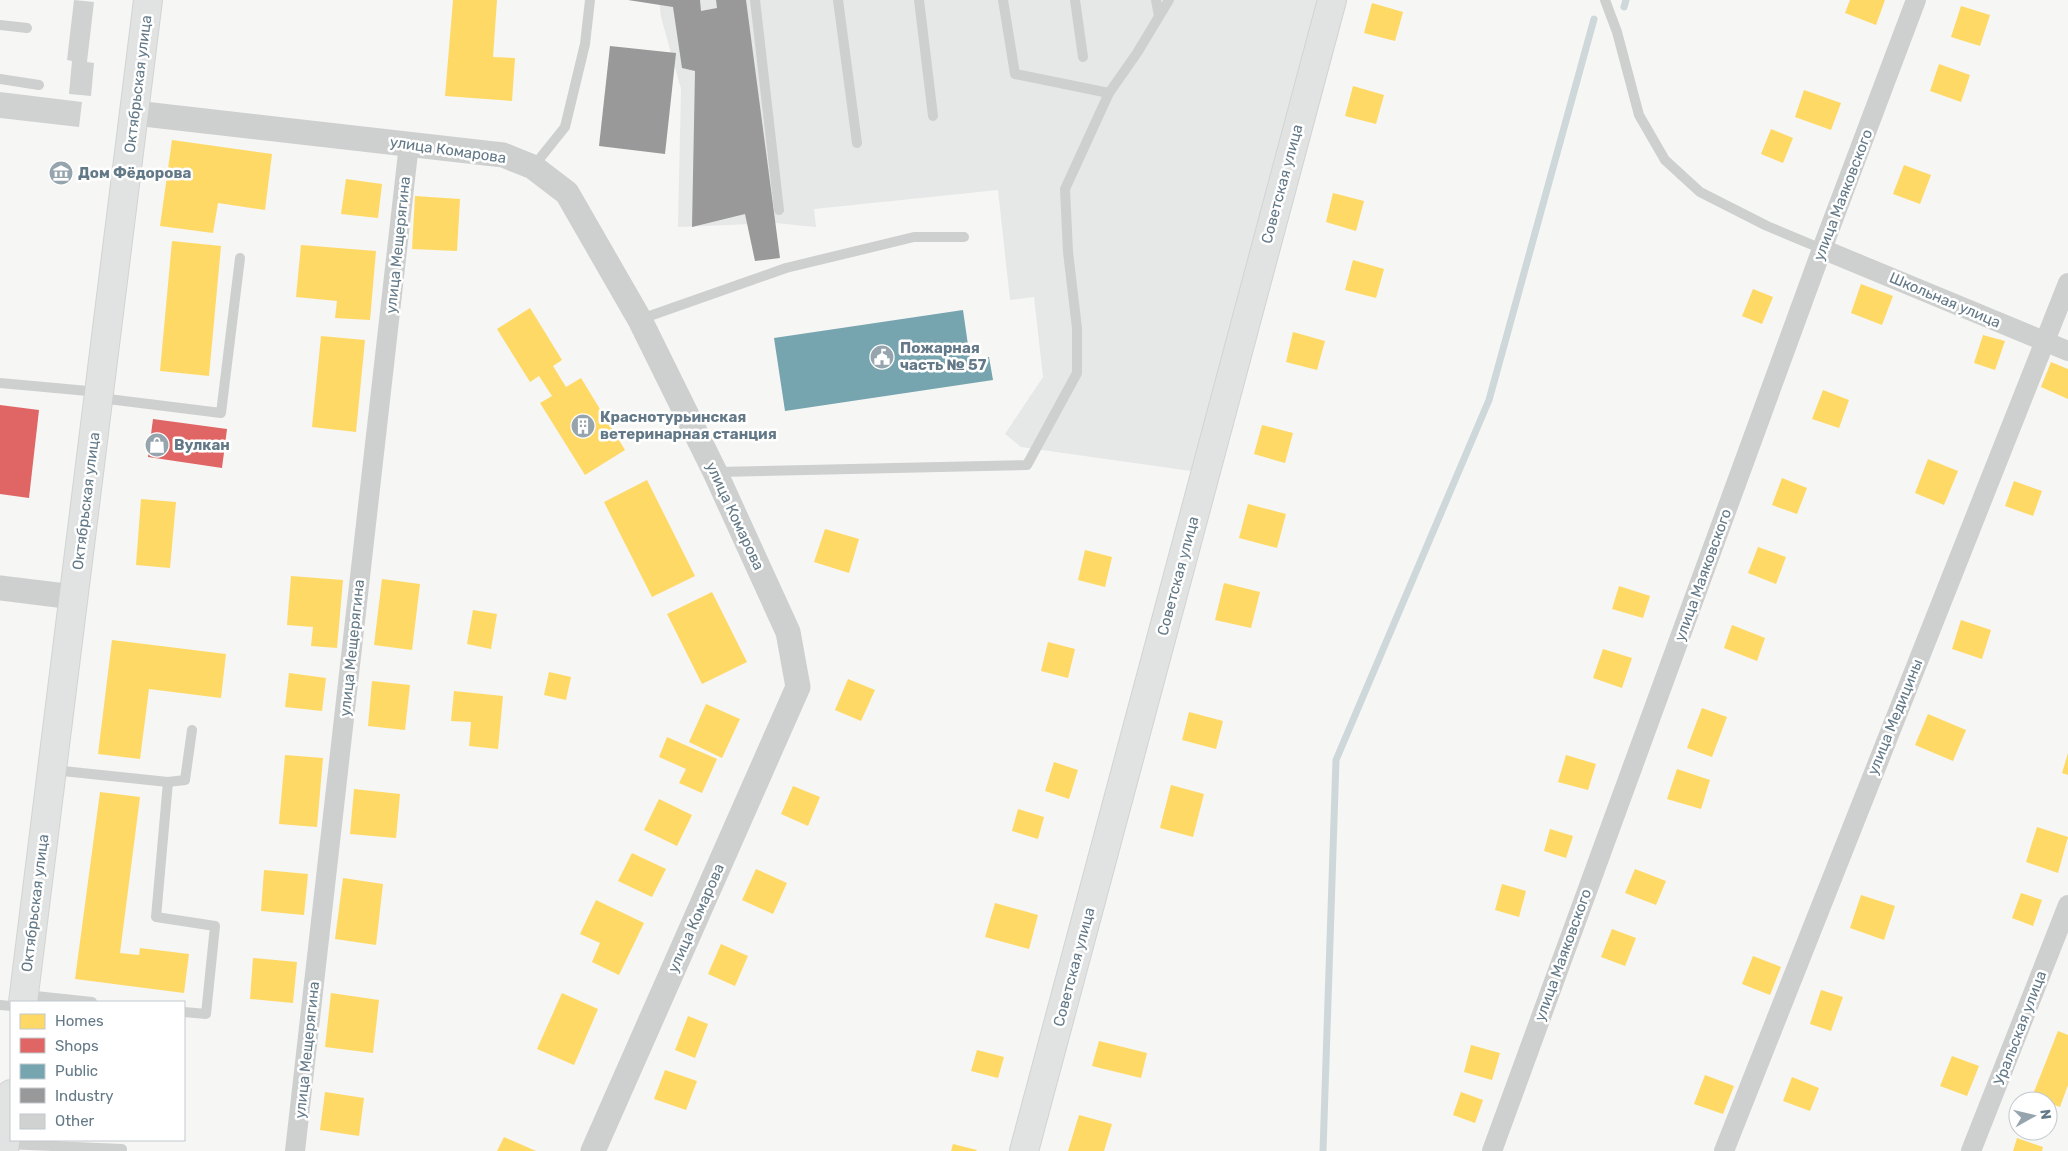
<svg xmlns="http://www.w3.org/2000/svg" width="2068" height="1151" font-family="Rubik,sans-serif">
<rect width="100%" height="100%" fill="#f6f6f4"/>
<!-- built -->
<polygon fill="#e6e7e7" points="659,0 1320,0 1191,471 1021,447 1005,434 1043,377 1034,297 1010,300 998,190 814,209 816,227 775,223 678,227 681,89 661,17"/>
<!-- homes -->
<g fill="#ffd966">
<polygon points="453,0 497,0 493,57 515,58 512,101 445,96"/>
<polygon points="1850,0 1885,0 1876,25 1845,13"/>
<polygon points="1372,3 1403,12 1395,41 1364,33"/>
<polygon points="1961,6 1990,15 1980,46 1951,37"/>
<polygon points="1939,64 1970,75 1961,102 1930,91"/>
<polygon points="1353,86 1384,95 1376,124 1345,116"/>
<polygon points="1804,90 1841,103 1831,130 1795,117"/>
<polygon points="1771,129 1793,138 1783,163 1761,154"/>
<polygon points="172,140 272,154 265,210 218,203 213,233 160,226"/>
<polygon points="1904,165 1931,175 1920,204 1893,194"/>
<polygon points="346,179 382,184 378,218 341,214"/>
<polygon points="1333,193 1364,201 1356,231 1326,222"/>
<polygon points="415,196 460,199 457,251 412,249"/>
<polygon points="172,241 221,246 209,376 160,371"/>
<polygon points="301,245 376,251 370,320 335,318 337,301 296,297"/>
<polygon points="1353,260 1384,269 1376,298 1345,290"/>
<polygon points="1861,284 1893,296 1882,325 1851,313"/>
<polygon points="1753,289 1773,297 1762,324 1742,316"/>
<polygon points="530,308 562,360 553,366 566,387 581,378 625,450 585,475 540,403 552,396 539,376 530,382 497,329"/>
<polygon points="1293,332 1325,341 1317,370 1286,362"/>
<polygon points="1983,335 2005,341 1995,370 1974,363"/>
<polygon points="321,336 365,340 356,432 312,427"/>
<polygon points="2051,362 2068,369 2068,399 2041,387"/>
<polygon points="1823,390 1849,400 1839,428 1812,419"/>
<polygon points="1262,425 1293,433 1285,463 1254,454"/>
<polygon points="1928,459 1958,471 1944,505 1915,493"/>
<polygon points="1782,478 1807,488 1797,514 1772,505"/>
<polygon points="647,480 695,576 652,597 604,502"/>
<polygon points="2014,481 2042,491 2033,516 2005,506"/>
<polygon points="141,499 176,502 170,568 136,565"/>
<polygon points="1248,504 1286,514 1277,548 1239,538"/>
<polygon points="825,529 859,539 849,573 814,562"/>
<polygon points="1758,547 1786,557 1776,584 1748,573"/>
<polygon points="1085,550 1112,557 1105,587 1078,580"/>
<polygon points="291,576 343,580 337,648 311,646 313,627 287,625"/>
<polygon points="382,579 420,584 412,650 374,645"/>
<polygon points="1224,583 1260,592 1251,628 1215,620"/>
<polygon points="1619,586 1650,596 1643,618 1612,609"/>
<polygon points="712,592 747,662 702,684 667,614"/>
<polygon points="473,610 497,614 491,649 467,644"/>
<polygon points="1961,620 1991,630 1982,659 1952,649"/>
<polygon points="1732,625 1765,638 1757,661 1724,648"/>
<polygon points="112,640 226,654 221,698 149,689 140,759 98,754"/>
<polygon points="1048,642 1075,649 1068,678 1041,671"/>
<polygon points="1603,649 1632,658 1622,688 1593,678"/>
<polygon points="549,672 571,677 566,700 544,695"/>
<polygon points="289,673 326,678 322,711 285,707"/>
<polygon points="848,679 875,690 861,721 835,710"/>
<polygon points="372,681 410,685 405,730 368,726"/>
<polygon points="454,691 503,696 498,749 469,746 471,722 451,721"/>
<polygon points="706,704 740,719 722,758 689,742"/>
<polygon points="1702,708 1727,717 1712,757 1687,748"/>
<polygon points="1189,712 1223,721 1216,749 1182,740"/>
<polygon points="1928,714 1966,730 1953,761 1915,745"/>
<polygon points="667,737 717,759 702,793 679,783 686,769 659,757"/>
<polygon points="2068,753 2068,775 2062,773"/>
<polygon points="285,755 323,758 317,827 279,824"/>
<polygon points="1566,755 1596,764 1588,790 1558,782"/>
<polygon points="1054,762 1078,770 1069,799 1045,791"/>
<polygon points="1677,769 1710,780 1701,809 1667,799"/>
<polygon points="1171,785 1204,794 1193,837 1160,828"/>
<polygon points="793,786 820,797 808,826 781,814"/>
<polygon points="354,789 400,794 396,838 350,834"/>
<polygon points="100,792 140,797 120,953 139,955 140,948 189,954 184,993 75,979"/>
<polygon points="659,799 692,815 677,846 644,830"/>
<polygon points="1018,809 1044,817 1038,839 1012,831"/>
<polygon points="2037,827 2068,837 2058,873 2026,862"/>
<polygon points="1550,829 1573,836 1566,858 1544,851"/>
<polygon points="632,853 666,869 652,897 618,881"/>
<polygon points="756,869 787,883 773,914 742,900"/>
<polygon points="1635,869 1666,881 1656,905 1625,893"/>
<polygon points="264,870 308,874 304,915 261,911"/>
<polygon points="343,878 383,884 376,945 335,939"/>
<polygon points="1502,884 1526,891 1519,917 1495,910"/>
<polygon points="2021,893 2042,900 2033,926 2012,918"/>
<polygon points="1861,895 1895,906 1884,940 1850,928"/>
<polygon points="596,900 644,923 619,975 592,962 600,943 580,934"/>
<polygon points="995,903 1038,915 1029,949 985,937"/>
<polygon points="1612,929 1636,938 1625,966 1601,957"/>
<polygon points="721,944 748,956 735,986 708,974"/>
<polygon points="1753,956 1781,967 1770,995 1742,984"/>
<polygon points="253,958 297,962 293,1003 250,999"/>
<polygon points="1821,990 1843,997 1831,1031 1810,1024"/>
<polygon points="331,993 379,1000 373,1053 325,1047"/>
<polygon points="562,993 598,1009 574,1065 537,1049"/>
<polygon points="688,1016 708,1024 695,1058 675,1050"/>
<polygon points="2058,1031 2068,1035 2068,1085 2060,1107 2032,1097"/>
<polygon points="1099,1041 1147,1053 1141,1078 1092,1066"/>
<polygon points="1471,1045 1500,1053 1492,1080 1464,1072"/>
<polygon points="977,1050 1004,1057 998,1078 971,1071"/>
<polygon points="1952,1056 1979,1066 1967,1096 1940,1086"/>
<polygon points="665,1070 697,1081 686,1110 654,1099"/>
<polygon points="1705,1075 1734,1086 1723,1114 1694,1104"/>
<polygon points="1792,1077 1819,1088 1810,1111 1783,1101"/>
<polygon points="325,1092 364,1098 359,1136 320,1130"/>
<polygon points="1461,1092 1483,1100 1475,1123 1453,1115"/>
<polygon points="1079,1115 1112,1124 1104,1151 1068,1151"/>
<polygon points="504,1137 536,1151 497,1151"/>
<polygon points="2017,1138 2043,1147 2042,1151 2013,1151"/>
<polygon points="953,1144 977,1150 976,1151 951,1151"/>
</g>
<!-- shops -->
<g fill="#e06666">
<polygon points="0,405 39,410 29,498 0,494"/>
<polygon points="153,419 227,429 222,468 148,457"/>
</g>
<!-- public -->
<polygon fill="#76a5af" points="963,310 970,359 989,357 993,380 785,411 774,338"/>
<!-- industry -->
<g fill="#999">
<polygon points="628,0 700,0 701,11 717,8 716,0 746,0 780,258 755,261 745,214 692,227 695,71 682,68 673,7"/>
<polygon points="610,46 676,53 665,154 599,146"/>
</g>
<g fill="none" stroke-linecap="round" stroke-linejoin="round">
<!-- stream -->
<g stroke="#ced7d9" stroke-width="7">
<polyline points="1624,7 1626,0"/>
<polyline points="1323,1151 1336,760 1489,400 1594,19"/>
</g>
</g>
<!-- building -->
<g fill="#d0d2d2">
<polygon points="74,0 94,2 87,62 94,63 91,96 69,94 72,61 67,60"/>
<polygon points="0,92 82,102 79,127 0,118"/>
</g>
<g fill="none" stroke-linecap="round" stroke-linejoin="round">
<defs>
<g id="secondary">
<polyline points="23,1002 148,0"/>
<polyline points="4,1151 11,1094"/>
<polyline points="1024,1151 1332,0"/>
</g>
</defs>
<!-- secondary casing -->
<use href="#secondary" stroke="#d2d4d4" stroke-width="30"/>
<!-- service -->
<g stroke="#cecfcf" stroke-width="10">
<polyline points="755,0 779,210"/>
<polyline points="838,0 857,143"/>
<polyline points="919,0 933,116"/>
<polyline points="1003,0 1015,74 1109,93"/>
<polyline points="1075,0 1083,57"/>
<polyline points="1156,0 1159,16"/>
<polyline points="1605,0 1617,32 1639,115 1665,160 1700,192 1767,226 1822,249"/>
<polyline points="0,25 27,28"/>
<polyline points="0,79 39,85"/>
<polyline points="533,167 565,127 585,44 590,0"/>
<polyline points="641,319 786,268 914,237 964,237"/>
<polyline points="0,383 99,392"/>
<polyline points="100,398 221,413 240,258"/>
<polyline points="716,472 1027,465 1077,373 1077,328 1068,252 1065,189 1109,93 1137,53 1169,0"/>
<polyline points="53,770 168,782 185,780 192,730"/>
<polyline points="168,782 156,917 215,926 206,1014 184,1012"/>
<polyline points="26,995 92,1002"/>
<polyline points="0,1005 11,1006"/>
<polyline points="6,1144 122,1149 122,1151"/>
</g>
<!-- minor -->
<g stroke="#cecfcf" stroke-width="20">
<polyline points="1822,249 2068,351"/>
<polyline points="295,1151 409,144"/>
<polyline points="1492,1151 1822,249 1916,0"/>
<polyline points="1724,1151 2068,283"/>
<polyline points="1971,1151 2068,905"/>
</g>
<!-- tertiary -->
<g stroke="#cecfcf" stroke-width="25">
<polyline points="135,113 503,155 533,167 567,193 640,320 715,472 788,632 798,687 593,1151"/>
<polyline points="0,588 74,597"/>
</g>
<!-- secondary -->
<use href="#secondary" stroke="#e1e2e2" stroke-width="28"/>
</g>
<!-- icons -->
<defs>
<symbol id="museum-disc" viewBox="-11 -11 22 22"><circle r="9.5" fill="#96a5ad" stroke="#fff"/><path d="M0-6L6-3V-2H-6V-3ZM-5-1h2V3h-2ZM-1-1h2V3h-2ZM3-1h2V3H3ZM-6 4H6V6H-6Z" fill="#fff"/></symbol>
<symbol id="civic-disc" viewBox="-11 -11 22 22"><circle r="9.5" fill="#96a5ad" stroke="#fff"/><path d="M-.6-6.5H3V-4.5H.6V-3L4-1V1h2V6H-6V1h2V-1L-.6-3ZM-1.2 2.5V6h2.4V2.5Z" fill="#fff"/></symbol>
<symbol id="building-disc" viewBox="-11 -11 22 22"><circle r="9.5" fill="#96a5ad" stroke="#fff"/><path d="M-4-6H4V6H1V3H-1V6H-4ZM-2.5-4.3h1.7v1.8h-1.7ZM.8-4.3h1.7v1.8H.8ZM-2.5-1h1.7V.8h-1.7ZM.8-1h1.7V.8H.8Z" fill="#fff"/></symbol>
<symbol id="shop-disc" viewBox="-11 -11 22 22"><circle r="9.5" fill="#96a5ad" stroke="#fff"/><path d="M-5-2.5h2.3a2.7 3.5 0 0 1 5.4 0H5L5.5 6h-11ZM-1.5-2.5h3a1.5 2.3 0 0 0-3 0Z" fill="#fff"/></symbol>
</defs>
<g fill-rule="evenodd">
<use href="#museum-disc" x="47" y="159" width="28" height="28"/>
<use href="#civic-disc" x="868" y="343" width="28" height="28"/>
<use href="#building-disc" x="569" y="412" width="28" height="28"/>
<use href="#shop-disc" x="143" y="431" width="28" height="28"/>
</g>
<g text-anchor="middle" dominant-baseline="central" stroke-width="5" stroke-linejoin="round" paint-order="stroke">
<!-- street labels -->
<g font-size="15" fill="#637987" stroke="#fff">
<text transform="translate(138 84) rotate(-83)">Октябрьская улица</text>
<text transform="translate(448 150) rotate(8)">улица Комарова</text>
<text transform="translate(1282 184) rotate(-75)">Советская улица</text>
<text transform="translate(1843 195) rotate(-69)">улица Маяковского</text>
<text transform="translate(398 245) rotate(-84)">улица Мещерягина</text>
<text transform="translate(1945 300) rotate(23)">Школьная улица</text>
<text transform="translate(86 501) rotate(-83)">Октябрьская улица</text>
<text transform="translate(735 516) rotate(65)">улица Комарова</text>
<text transform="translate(1703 575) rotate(-70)">улица Маяковского</text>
<text transform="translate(1178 576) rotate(-75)">Советская улица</text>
<text transform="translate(352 648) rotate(-84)">улица Мещерягина</text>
<text transform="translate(1895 717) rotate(-68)">улица Медицины</text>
<text transform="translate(35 903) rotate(-83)">Октябрьская улица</text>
<text transform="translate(696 918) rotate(-66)">улица Комарова</text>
<text transform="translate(1563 955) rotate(-70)">улица Маяковского</text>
<text transform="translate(1074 967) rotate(-75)">Советская улица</text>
<text transform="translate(2020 1028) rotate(-69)">Уральская улица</text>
<text transform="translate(307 1050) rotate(-84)">улица Мещерягина</text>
</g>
<!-- poi labels -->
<g font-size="15" font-weight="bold" fill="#637987" stroke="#fff" text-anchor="start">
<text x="78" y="173">Дом Фёдорова</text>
<text x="900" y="348">Пожарная<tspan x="900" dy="17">часть № 57</tspan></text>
<text x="600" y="417">Краснотурьинская<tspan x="600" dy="17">ветеринарная станция</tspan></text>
<text x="174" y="445">Вулкан</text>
</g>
</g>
<!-- legend -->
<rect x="10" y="1001" width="175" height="140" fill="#ffffff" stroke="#c1c9cf"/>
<rect x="20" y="1014" width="25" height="15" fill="#ffd966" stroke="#c1c9cf"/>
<text x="55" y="1026" font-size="15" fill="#637987">Homes</text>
<rect x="20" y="1038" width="25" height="15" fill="#e06666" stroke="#c1c9cf"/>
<text x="55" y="1051" font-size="15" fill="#637987">Shops</text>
<rect x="20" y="1064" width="25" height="15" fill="#76a5af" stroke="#c1c9cf"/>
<text x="55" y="1076" font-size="15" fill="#637987">Public</text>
<rect x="20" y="1088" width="25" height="15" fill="#999999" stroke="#c1c9cf"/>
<text x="55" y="1101" font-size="15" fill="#637987">Industry</text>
<rect x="20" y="1114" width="25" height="15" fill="#d0d2d2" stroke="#c1c9cf"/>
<text x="55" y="1126" font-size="15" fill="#637987">Other</text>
<!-- north arrow -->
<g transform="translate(2033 1116) rotate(82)"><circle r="24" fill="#ffffff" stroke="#c1c9cf"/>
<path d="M0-4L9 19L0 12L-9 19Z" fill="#96a5ad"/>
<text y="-8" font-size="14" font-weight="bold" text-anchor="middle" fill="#637987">N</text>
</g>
</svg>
